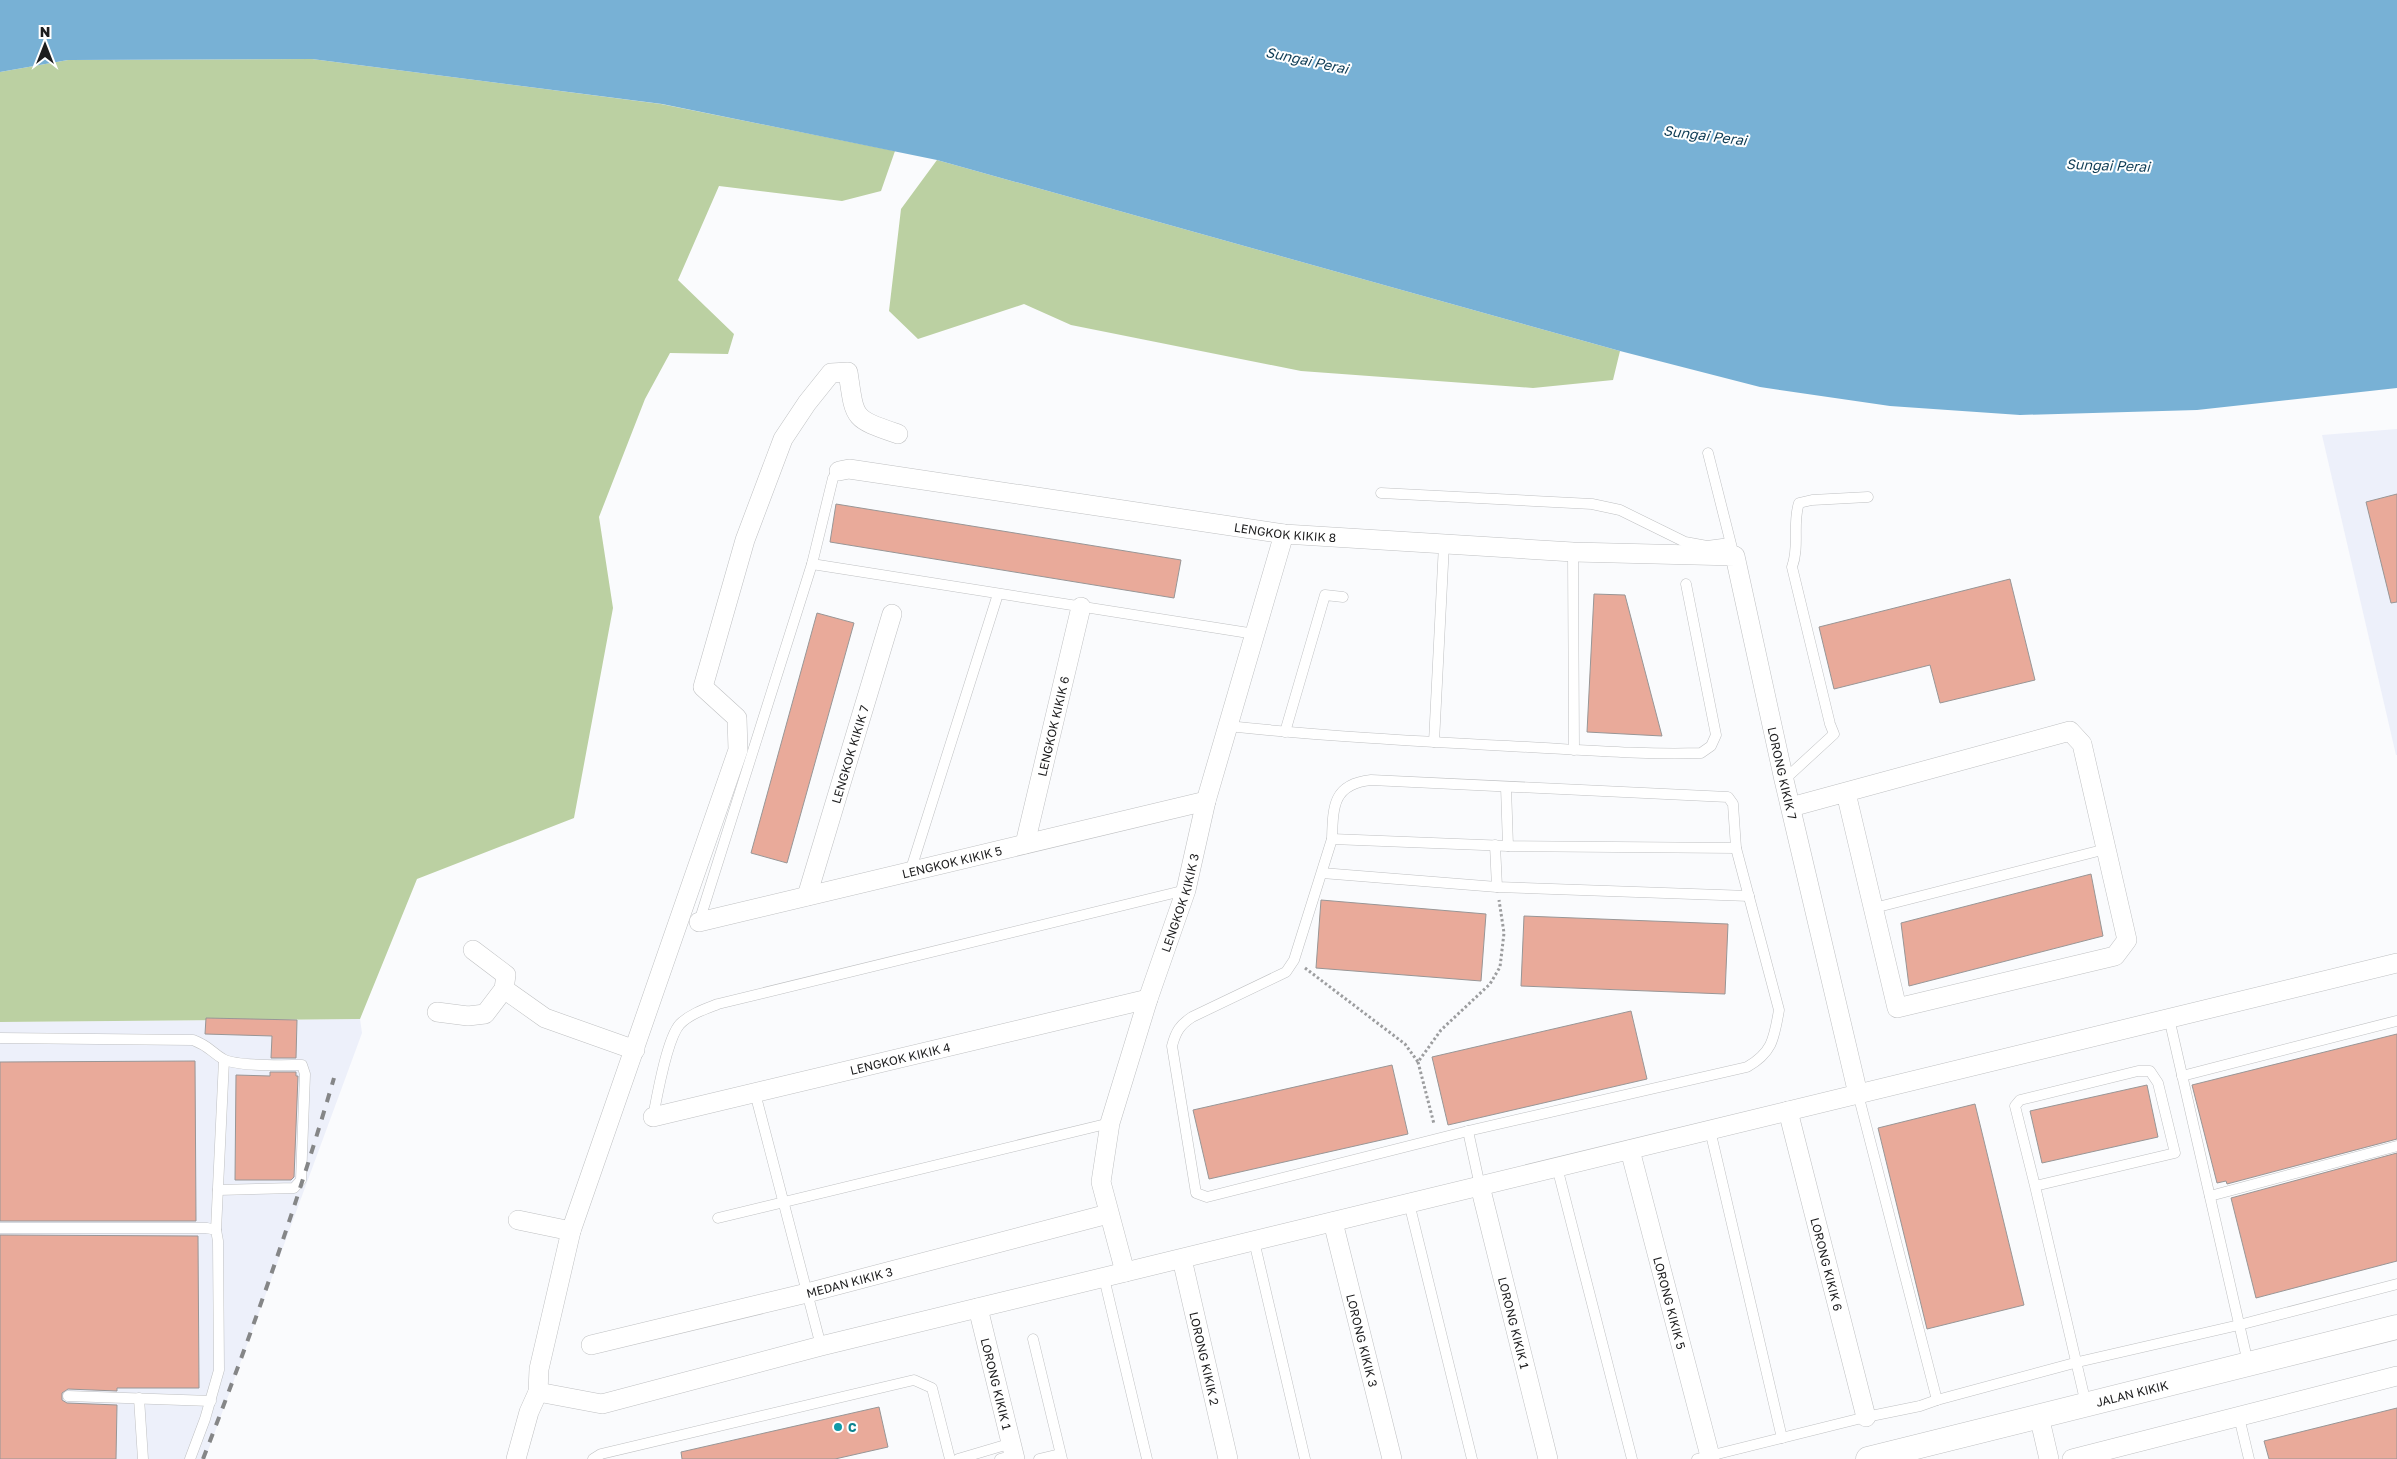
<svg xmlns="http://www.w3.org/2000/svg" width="2397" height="1459" font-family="'Golos Text',sans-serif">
<rect width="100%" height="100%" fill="#fafbfd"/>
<!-- built -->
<g fill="#edf0fa">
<polygon points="2397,429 2397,755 2396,755 2322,435"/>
<polygon points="360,1019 362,1033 205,1459 0,1459 0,1022"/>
</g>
<!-- green -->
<g fill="#bbd0a2">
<polygon points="312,59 661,104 895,151 881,191 842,201 719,186 678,280 734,334 728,354 670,353 645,399 599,517 613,608 574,818 417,879 360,1019 0,1022 0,72 68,60"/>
<polygon points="937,160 1620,351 1613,380 1533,388 1301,371 1071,325 1024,304 918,339 889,311 901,209"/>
</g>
<!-- water -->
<polygon fill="#78b1d5" points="0,0 2397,0 2397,388 2197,410 2020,415 1890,406 1760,387 1620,351 937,160 662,104 312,59 68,60 0,72"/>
<!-- building -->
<g fill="#e9aa9a" stroke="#989696">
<polygon points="2397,494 2397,602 2391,603 2366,502"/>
<polygon points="836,504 1181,560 1174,598 830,542"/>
<polygon points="2010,579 2035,680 1940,703 1930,665 1834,689 1819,627"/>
<polygon points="1594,594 1625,595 1662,736 1587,732"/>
<polygon points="817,613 854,623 787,863 751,853"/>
<polygon points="2091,874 2103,936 1909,986 1901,923"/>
<polygon points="1321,900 1486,914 1481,981 1316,968"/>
<polygon points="1524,916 1728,924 1725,994 1521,986"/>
<polygon points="1631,1011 1647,1079 1448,1125 1432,1057"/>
<polygon points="206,1018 297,1020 296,1058 271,1058 272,1036 205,1034"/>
<polygon points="2397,1034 2397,1139 2227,1184 2226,1181 2217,1183 2192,1085"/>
<polygon points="195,1061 196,1221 0,1221 0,1062"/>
<polygon points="1392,1065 1408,1134 1209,1179 1193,1110"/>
<polygon points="270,1072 296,1072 296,1076 298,1076 294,1177 291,1180 235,1180 236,1075 270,1076"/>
<polygon points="2147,1085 2158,1137 2042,1163 2030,1111"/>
<polygon points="1975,1104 2024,1305 1927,1329 1878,1128"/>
<polygon points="2397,1153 2397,1261 2256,1298 2231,1198"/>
<polygon points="0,1235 198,1236 199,1388 117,1388 117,1391 68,1389 62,1393 62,1400 67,1403 117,1405 116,1459 0,1459"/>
<polygon points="879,1407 888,1447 835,1459 682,1459 681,1452"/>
<polygon points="2397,1408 2397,1459 2269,1459 2264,1441"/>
</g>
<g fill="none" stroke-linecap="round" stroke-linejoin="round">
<defs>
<g id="service">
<polyline points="1708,453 1732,548"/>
<polyline points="1381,493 1592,504 1620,510 1685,542 1707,546 1730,543"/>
<polyline points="1573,552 1574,750"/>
<polyline points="812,564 1255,634"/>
<path d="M1228 726C1321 736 1414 741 1508 746 1572 749 1637 755 1701 753L1711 746 1716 735 1686 584"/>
<polyline points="1285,732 1325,595 1343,597"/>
<polyline points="1434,742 1444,544"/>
<path d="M1371 780 1728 797 1733 804 1736 848 1779 1010C1774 1038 1773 1052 1747 1067L1468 1131 1207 1197 1196 1193 1172 1046C1176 1031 1180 1025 1192 1017L1286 972 1294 960 1332 839C1333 806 1333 784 1371 780Z"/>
<path d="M1784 780 1834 734 1830 724 1792 567C1800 546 1792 523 1799 503L1812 500 1868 497"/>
<polyline points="1506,787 1508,846"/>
<polyline points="1332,839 1508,846 1736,848"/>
<polyline points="1495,845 1497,887"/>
<polyline points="910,872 998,594"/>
<polyline points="1322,873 1497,887 1749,896"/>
<polyline points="1874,908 2106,849"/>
<polyline points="699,922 812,564 833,478 839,471"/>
<polyline points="2169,1018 2248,1363"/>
<path d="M0 1038 193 1040C209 1046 210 1051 223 1059 238 1067 284 1065 302 1065L305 1074 301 1180 294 1188 218 1190"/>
<polyline points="2182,1076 2396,1021"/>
<polyline points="755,1093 821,1346"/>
<path d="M653 1117C657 1096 667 1038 680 1024 690 1014 705 1009 718 1004L1186 890"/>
<polyline points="1710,1130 1782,1438"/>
<polyline points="1468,1131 1480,1186"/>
<polyline points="1557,1167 1632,1459"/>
<polyline points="2035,1186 2015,1106 2020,1100 2138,1071 2150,1071 2158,1083 2175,1153 2035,1186 2086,1404"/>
<polyline points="2210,1196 2397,1146"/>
<polyline points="1409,1203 1472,1459"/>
<polyline points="718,1218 1110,1123"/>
<polyline points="0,1228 207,1228 216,1230 218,1241 219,1370 205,1419 190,1459"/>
<polyline points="216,1230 224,1060"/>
<polyline points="1254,1241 1305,1459"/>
<polyline points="1104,1278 1147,1459"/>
<polyline points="1033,1339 1062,1459"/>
<polyline points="68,1396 211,1401"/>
<polyline points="139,1398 143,1459"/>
<polyline points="1937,1400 2078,1362 2239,1325 2397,1284"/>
<polyline points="2239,1417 2249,1459"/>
<polyline points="593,1459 601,1454 914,1380 932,1388 950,1459"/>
<polyline points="958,1459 1012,1443"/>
<polyline points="1000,1459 1014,1455"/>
<polyline points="1039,1459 1060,1454"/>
<polyline points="1697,1459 1866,1417 1920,1406 1937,1400 1858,1094"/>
</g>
<g id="minor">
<path id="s1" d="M839 471 849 469 1284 534 1573 552 1735 556 1784 780 1858 1094"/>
<polyline points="1791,807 2070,731 2082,744 2127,940 2115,956 1897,1008 1846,793"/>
<path id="s2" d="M1025 844 1081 607"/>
<path id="s3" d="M807 896 892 614"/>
<path id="s4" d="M699 922 1206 801"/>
<polyline points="504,989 545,1018 635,1050"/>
<polyline points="437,1012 468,1016 485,1014 504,989 506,975 473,950"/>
<path id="s5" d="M1788 1111 1866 1417"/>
<path id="s6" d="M653 1117 1148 999"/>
<path id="s7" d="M1630 1150 1710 1456"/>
<path id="s8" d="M1480 1186 1548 1459"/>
<polyline points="518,1220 571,1231"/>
<path id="s9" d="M1333 1222 1392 1459"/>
<path id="s10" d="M1182 1259 1228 1459"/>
<path id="s11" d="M1125 1272 1101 1182 1110 1123 1148 999 1186 890 1206 801 1284 534"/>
<path id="s12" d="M978 1308 1015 1459"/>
<path id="s13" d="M591 1345 807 1293 1108 1214"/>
<polyline points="538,1392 602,1404 821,1346 2397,963"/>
<polyline points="2039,1416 2049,1459"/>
<path d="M516 1459 529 1412 538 1392 539 1369 571 1231 738 750 737 718 703 687 745 540 783 439 807 403 831 373 848 372C855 420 852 418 898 434"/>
<polyline points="2072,1459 2397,1376"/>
</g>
<g id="tertiary">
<path id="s14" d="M1868 1459 2397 1327"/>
</g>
</defs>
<!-- service casing -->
<use href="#service" stroke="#bfc0c2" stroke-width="11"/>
<!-- minor casing -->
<use href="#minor" stroke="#bfc0c2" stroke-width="20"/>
<!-- tertiary casing -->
<use href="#tertiary" stroke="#bfc0c2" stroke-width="25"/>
<!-- path -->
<g stroke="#9c9d9f" stroke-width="3" stroke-dasharray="2.5 2.5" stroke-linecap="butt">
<polyline points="1305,968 1405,1044 1418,1062 1441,1030 1490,984 1500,967 1504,933 1499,900"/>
<polyline points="1418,1062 1434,1124"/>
</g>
<!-- service -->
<use href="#service" stroke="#fff" stroke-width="10"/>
<!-- minor -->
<use href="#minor" stroke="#fff" stroke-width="19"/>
<!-- tertiary -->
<use href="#tertiary" stroke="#fff" stroke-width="24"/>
<!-- rail -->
<path stroke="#858687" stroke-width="4" stroke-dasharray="9 9" stroke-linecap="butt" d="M203 1459C252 1333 296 1208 334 1078"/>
</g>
<!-- markers -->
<circle fill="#0f9aa8" stroke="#fff" stroke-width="2" cx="838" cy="1427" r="5"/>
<g text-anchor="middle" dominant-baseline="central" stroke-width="4" stroke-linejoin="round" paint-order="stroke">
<!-- street labels -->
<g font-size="12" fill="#1d1d1e" stroke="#fff">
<text stroke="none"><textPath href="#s1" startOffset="451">LENGKOK KIKIK 8</textPath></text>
<text stroke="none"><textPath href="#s2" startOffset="121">LENGKOK KIKIK 6</textPath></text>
<text stroke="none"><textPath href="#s3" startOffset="148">LENGKOK KIKIK 7</textPath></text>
<text stroke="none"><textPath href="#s1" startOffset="1124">LORONG KIKIK 7</textPath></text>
<text stroke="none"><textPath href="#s4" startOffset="260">LENGKOK KIKIK 5</textPath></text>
<text stroke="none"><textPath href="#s11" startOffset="384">LENGKOK KIKIK 3</textPath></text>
<text stroke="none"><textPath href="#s6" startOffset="254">LENGKOK KIKIK 4</textPath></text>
<text stroke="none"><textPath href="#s5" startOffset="158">LORONG KIKIK 6</textPath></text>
<text stroke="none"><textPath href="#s13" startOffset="266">MEDAN KIKIK 3</textPath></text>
<text stroke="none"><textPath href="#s7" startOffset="158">LORONG KIKIK 5</textPath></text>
<text stroke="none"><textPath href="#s8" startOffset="141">LORONG KIKIK 1</textPath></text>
<text stroke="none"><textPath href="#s9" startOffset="122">LORONG KIKIK 3</textPath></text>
<text stroke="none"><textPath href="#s10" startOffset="102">LORONG KIKIK 2</textPath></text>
<text stroke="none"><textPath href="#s12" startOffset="78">LORONG KIKIK 1</textPath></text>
<text stroke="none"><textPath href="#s14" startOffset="272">JALAN KIKIK</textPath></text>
</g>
<!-- culture labels -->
<g font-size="12" font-weight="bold" fill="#0d838f" stroke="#fff" text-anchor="start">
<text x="848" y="1427">C</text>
</g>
<!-- water labels -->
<g font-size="14" font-style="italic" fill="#0e3c55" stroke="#fff">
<text transform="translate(1307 60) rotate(12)">Sungai Perai</text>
<text transform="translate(1705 135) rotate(7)">Sungai Perai</text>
<text transform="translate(2108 165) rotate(2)">Sungai Perai</text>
</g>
</g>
<!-- north arrow -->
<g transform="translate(45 45)" stroke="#ffffff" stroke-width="4" paint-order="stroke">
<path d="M0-4L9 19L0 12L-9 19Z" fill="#1d1d1e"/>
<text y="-8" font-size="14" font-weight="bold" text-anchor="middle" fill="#1d1d1e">N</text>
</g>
</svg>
